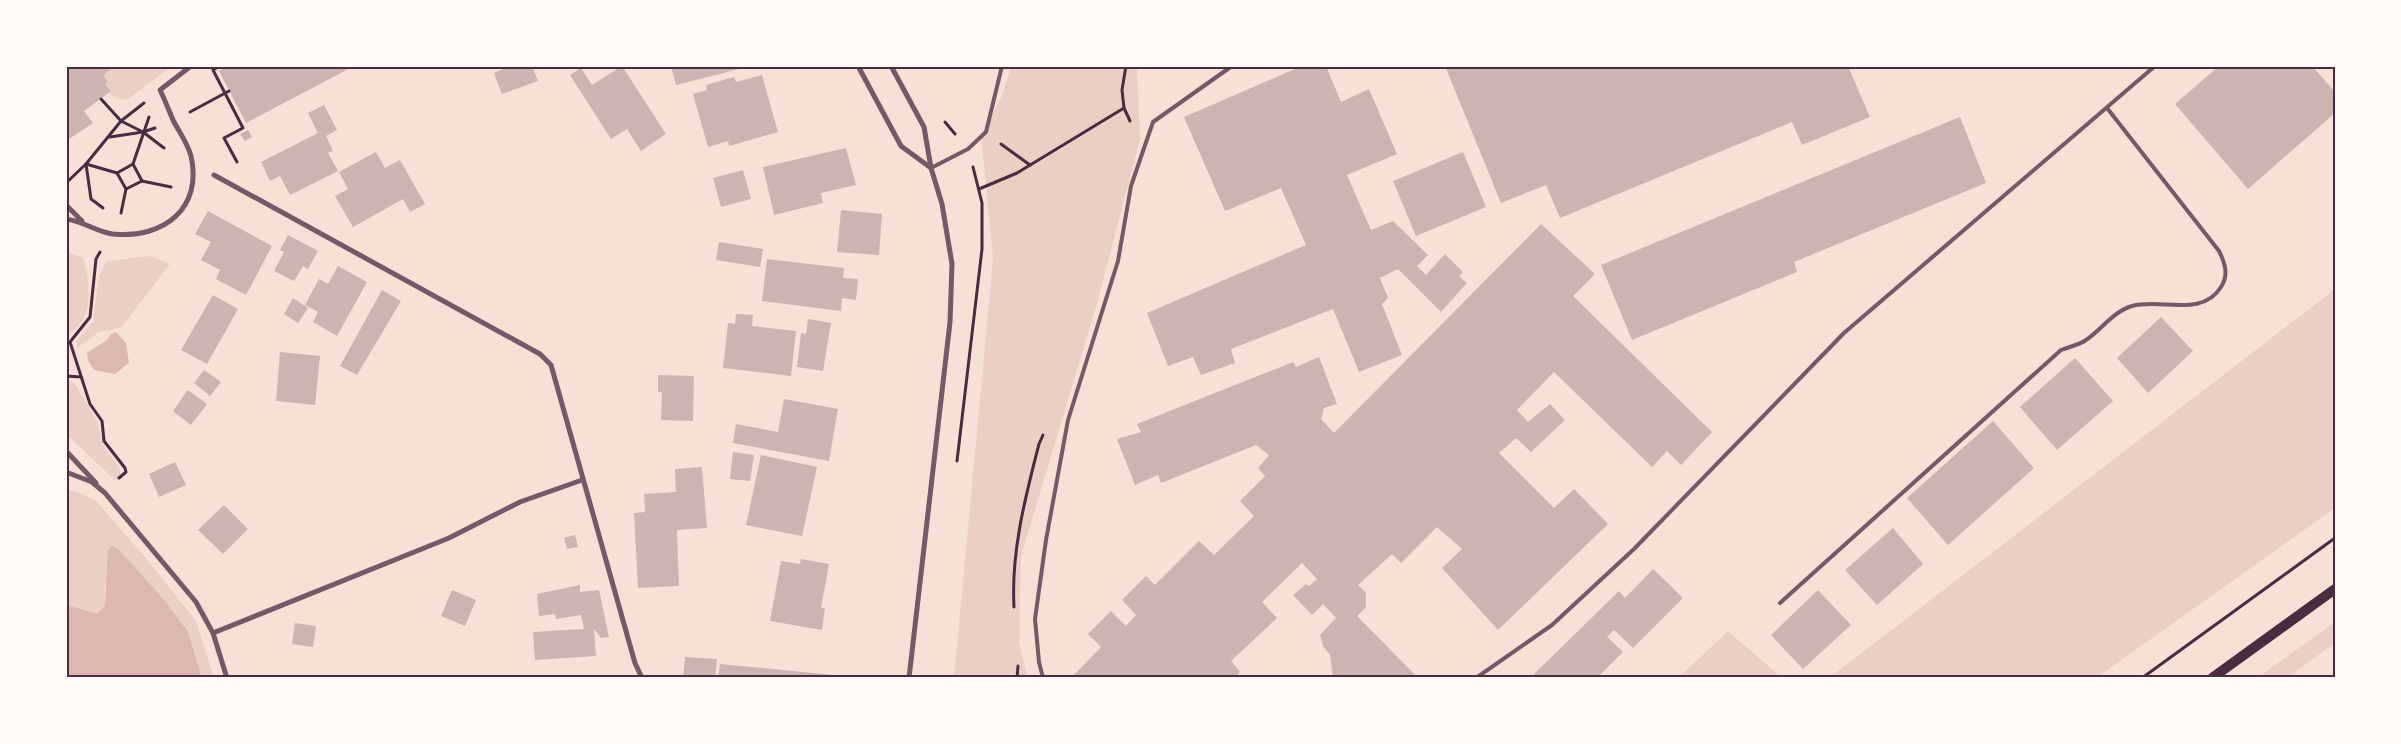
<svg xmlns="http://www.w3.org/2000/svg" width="2401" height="744" font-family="Quicksand,sans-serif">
<rect width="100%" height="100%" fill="#f7e1d7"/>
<!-- green -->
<g fill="#ebcfc5">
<polygon points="115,66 172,66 127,100 118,99 109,93 111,90 105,84 103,75"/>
<polygon points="1012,66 1137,66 1140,139 1098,300 1021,556 1019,643 1028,678 954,678 993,259 981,135 1001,98"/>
<path d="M66 251 83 258C88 273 92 301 85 316 81 325 73 331 66 337Z"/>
<polygon points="151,256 170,264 121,328 99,332 77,348 76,342 93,321 99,276 107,261"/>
<polygon points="2335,289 2335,508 2096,678 1829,678"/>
<polygon points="66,381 71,381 75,384 97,421 103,445 119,467 121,477 116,481 66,434"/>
<path d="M66 490 78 492 96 501 146 558 196 621 214 678H202L188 630 164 600 141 576 105 585V606L98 613C86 613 78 605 66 606Z"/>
<polygon points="2335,622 2335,643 2287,678 2257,678"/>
<polygon points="1728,631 1782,678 1678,678"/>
</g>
<!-- water -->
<g fill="#dcb8b0">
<polygon points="116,332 126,343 129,363 115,374 94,370 88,360 87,353 107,340 111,334"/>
<path d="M113 546 119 550 164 600 188 631 202 678H66V606C78 605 86 613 98 613L105 606 108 550Z"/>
</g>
<!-- building -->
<g fill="#ccb4b1">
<polygon points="66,66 115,66 103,75 108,82 105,84 111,91 84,111 93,123 66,141"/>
<polygon points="228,66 354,66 246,123 219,71"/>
<polygon points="510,66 532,66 538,81 502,94 494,73"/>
<polygon points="622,66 666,134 641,151 627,129 611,139 570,75 581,68 592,85"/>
<polygon points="671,66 743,66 743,68 676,85"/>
<polygon points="1302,66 1326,66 1341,102 1369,89 1397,154 1347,175 1371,230 1393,221 1428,255 1417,266 1426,275 1445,254 1463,272 1459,276 1467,283 1441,312 1398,269 1380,278 1388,298 1382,304 1402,355 1359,372 1333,309 1231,349 1235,363 1201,375 1193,357 1168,366 1147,313 1306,245 1281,188 1225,211 1184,117"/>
<polygon points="1445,66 1848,66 1870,117 1802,145 1792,122 1560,218 1546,185 1501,203"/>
<polygon points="2219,66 2312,66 2335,92 2335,113 2248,189 2175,104"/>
<polygon points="762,75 778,132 729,146 728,141 708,147 693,94 707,90 706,85 734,77 736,82"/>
<polygon points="324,105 337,130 326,136 333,151 328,153 338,171 290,195 280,176 270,181 261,162 318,133 308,113"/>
<polygon points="1960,117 1986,183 1794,262 1797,272 1632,340 1601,265"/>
<polygon points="248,130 252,137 245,141 240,134"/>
<polygon points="846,148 856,185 821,193 823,203 774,215 763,167"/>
<polygon points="376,152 385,168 400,160 425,204 410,212 403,199 353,227 335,196 348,189 339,172"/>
<polygon points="1463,152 1486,207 1416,236 1393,181"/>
<polygon points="743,170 751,199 721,207 713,178"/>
<polygon points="841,210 882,214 879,255 837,252"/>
<polygon points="208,211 272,246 246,295 216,279 220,270 201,260 211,242 195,234"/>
<polygon points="1541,224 1595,274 1573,296 1712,432 1681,465 1667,451 1652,467 1554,372 1517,410 1528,422 1550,404 1565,420 1531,452 1516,438 1499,453 1554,508 1574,489 1608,524 1498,630 1442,568 1462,549 1437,527 1401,563 1392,554 1358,585 1366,593 1366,607 1357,616 1418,678 1333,678 1330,655 1323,646 1320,635 1336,618 1323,604 1312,615 1293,595 1306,584 1309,586 1317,579 1302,563 1262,602 1277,618 1231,661 1240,672 1234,678 1071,678 1101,647 1088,634 1111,611 1126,626 1136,615 1122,600 1146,576 1155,585 1199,541 1214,555 1254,516 1240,501 1265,476 1258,468 1269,455 1256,445 1161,483 1158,475 1135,485 1117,439 1141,432 1137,424 1293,362 1296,367 1319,357 1337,404 1324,408 1321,419 1334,433"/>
<polygon points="288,235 318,251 308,269 303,266 294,281 274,271 284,252 280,250"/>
<polygon points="719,242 763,249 760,267 716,260"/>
<polygon points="767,259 844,268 843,278 858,279 856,300 842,298 841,311 762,301"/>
<polygon points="338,266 367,282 337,336 313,322 318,312 305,305 319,279 328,284"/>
<polygon points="382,290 401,301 357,375 340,366"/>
<polygon points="213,295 238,309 207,364 181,350"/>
<polygon points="293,298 308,308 298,323 284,314"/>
<polygon points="736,314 753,315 752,326 796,331 791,376 723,368 728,323 735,324"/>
<polygon points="2161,317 2193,351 2148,393 2117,358"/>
<polygon points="808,319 831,323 823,371 797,367 801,333 806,334"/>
<polygon points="280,352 320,356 315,405 276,401"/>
<polygon points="2075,358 2113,401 2057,450 2020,407"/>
<polygon points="204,370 221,382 210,396 194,383"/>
<polygon points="658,375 694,376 693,421 661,420 662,392 658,392"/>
<polygon points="188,390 207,404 191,425 173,411"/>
<polygon points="784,399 838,409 829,461 733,443 736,424 778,432"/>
<polygon points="1993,421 2034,468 1948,545 1907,498"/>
<polygon points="733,452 754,455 750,481 730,479"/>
<polygon points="761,455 817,467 802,536 746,525"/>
<polygon points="175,462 186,485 159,497 149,474"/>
<polygon points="702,467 707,528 677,530 679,586 638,588 634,513 645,512 644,494 676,492 675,469"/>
<polygon points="224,505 248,529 223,554 198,530"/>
<polygon points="1893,528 1923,564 1877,605 1845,570"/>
<polygon points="575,535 578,547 567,549 564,538"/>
<polygon points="801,559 829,564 821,608 825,608 822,630 770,621 781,561 800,564"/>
<polygon points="1653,569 1683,598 1633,648 1614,630 1607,637 1623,652 1597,678 1530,678 1619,591 1625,598"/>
<polygon points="580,585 580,592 599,590 609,637 601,638 594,629 596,656 535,660 533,632 584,629 581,615 556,619 555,614 539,616 537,594"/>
<polygon points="452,590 476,600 465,626 441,616"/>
<polygon points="1818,590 1851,625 1803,669 1771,635"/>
<polygon points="295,623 316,626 313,647 292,644"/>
<polygon points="685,657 717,659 715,678 683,678"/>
<polygon points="720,664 844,676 844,678 718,678"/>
</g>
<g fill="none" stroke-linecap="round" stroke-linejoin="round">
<!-- path -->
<g stroke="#4a2c40" stroke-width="3">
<polyline points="220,66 213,70 243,128 224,138 237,162"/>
<polyline points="1126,66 1122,90 1124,108 1130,121"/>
<polyline points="101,99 121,121 144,103"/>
<polyline points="190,112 229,91"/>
<polyline points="945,122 955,134"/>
<polyline points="110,137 143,132 155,128"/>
<polyline points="1001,144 1030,165"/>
<polyline points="133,164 117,173 126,189 142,181 171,187"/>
<polyline points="142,181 133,164 149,117"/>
<polyline points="66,183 86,164 117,173"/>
<polyline points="979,189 1017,173 1124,108"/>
<polyline points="103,208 91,199 86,164 121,121 143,132 164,148"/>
<polyline points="121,213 126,189"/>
<polyline points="100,252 96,259 90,317 70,342 90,404 102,421 104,441 125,468 126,472 119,478"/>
<polyline points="66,376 81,377"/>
<polyline points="957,461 982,249 982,203 973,167"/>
<path d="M1014 607C1011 552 1025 498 1039 444L1043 435"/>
<polyline points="1017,678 1018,666"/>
<polyline points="2142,678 2335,538"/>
</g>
<!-- service -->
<g stroke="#755966" stroke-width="4">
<polyline points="931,168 968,149 986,132 1002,66"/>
<path d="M1780 603 2061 350C2069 347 2079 345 2086 340 2101 330 2114 311 2132 306 2161 298 2202 318 2221 287 2229 275 2225 263 2219 251L2107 108"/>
<polyline points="1043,678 1039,662 1035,619 1046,540 1068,420 1118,261 1131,186 1153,122 1232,66"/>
<polyline points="1476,678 1552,625 1634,549 1844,333 2155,66"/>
</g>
<!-- minor -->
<g stroke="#755966" stroke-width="5">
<polyline points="858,66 901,146 931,168"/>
<polyline points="891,66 924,127 931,168 942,204 952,264 950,322 909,678"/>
<polyline points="214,175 540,354 551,365 635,663 642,678"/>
<polyline points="66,205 82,221"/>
<path d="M66 219C83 221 97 232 113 234 164 239 203 208 191 156 188 144 180 133 174 122 169 111 165 100 160 90L191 66"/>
<polyline points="66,451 96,483"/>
<polyline points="66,472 92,482 105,493 196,602 213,633 227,678"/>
<polyline points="213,633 449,538 520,502 582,480"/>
</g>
<!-- secondary -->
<polyline stroke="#4a2c40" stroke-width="10" points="2212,678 2335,589"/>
</g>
<!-- border -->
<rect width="2401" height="744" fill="none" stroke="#fffaf5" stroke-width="135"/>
<rect x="68" y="68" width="2266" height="608" fill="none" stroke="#4a2c40" stroke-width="2"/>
</svg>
